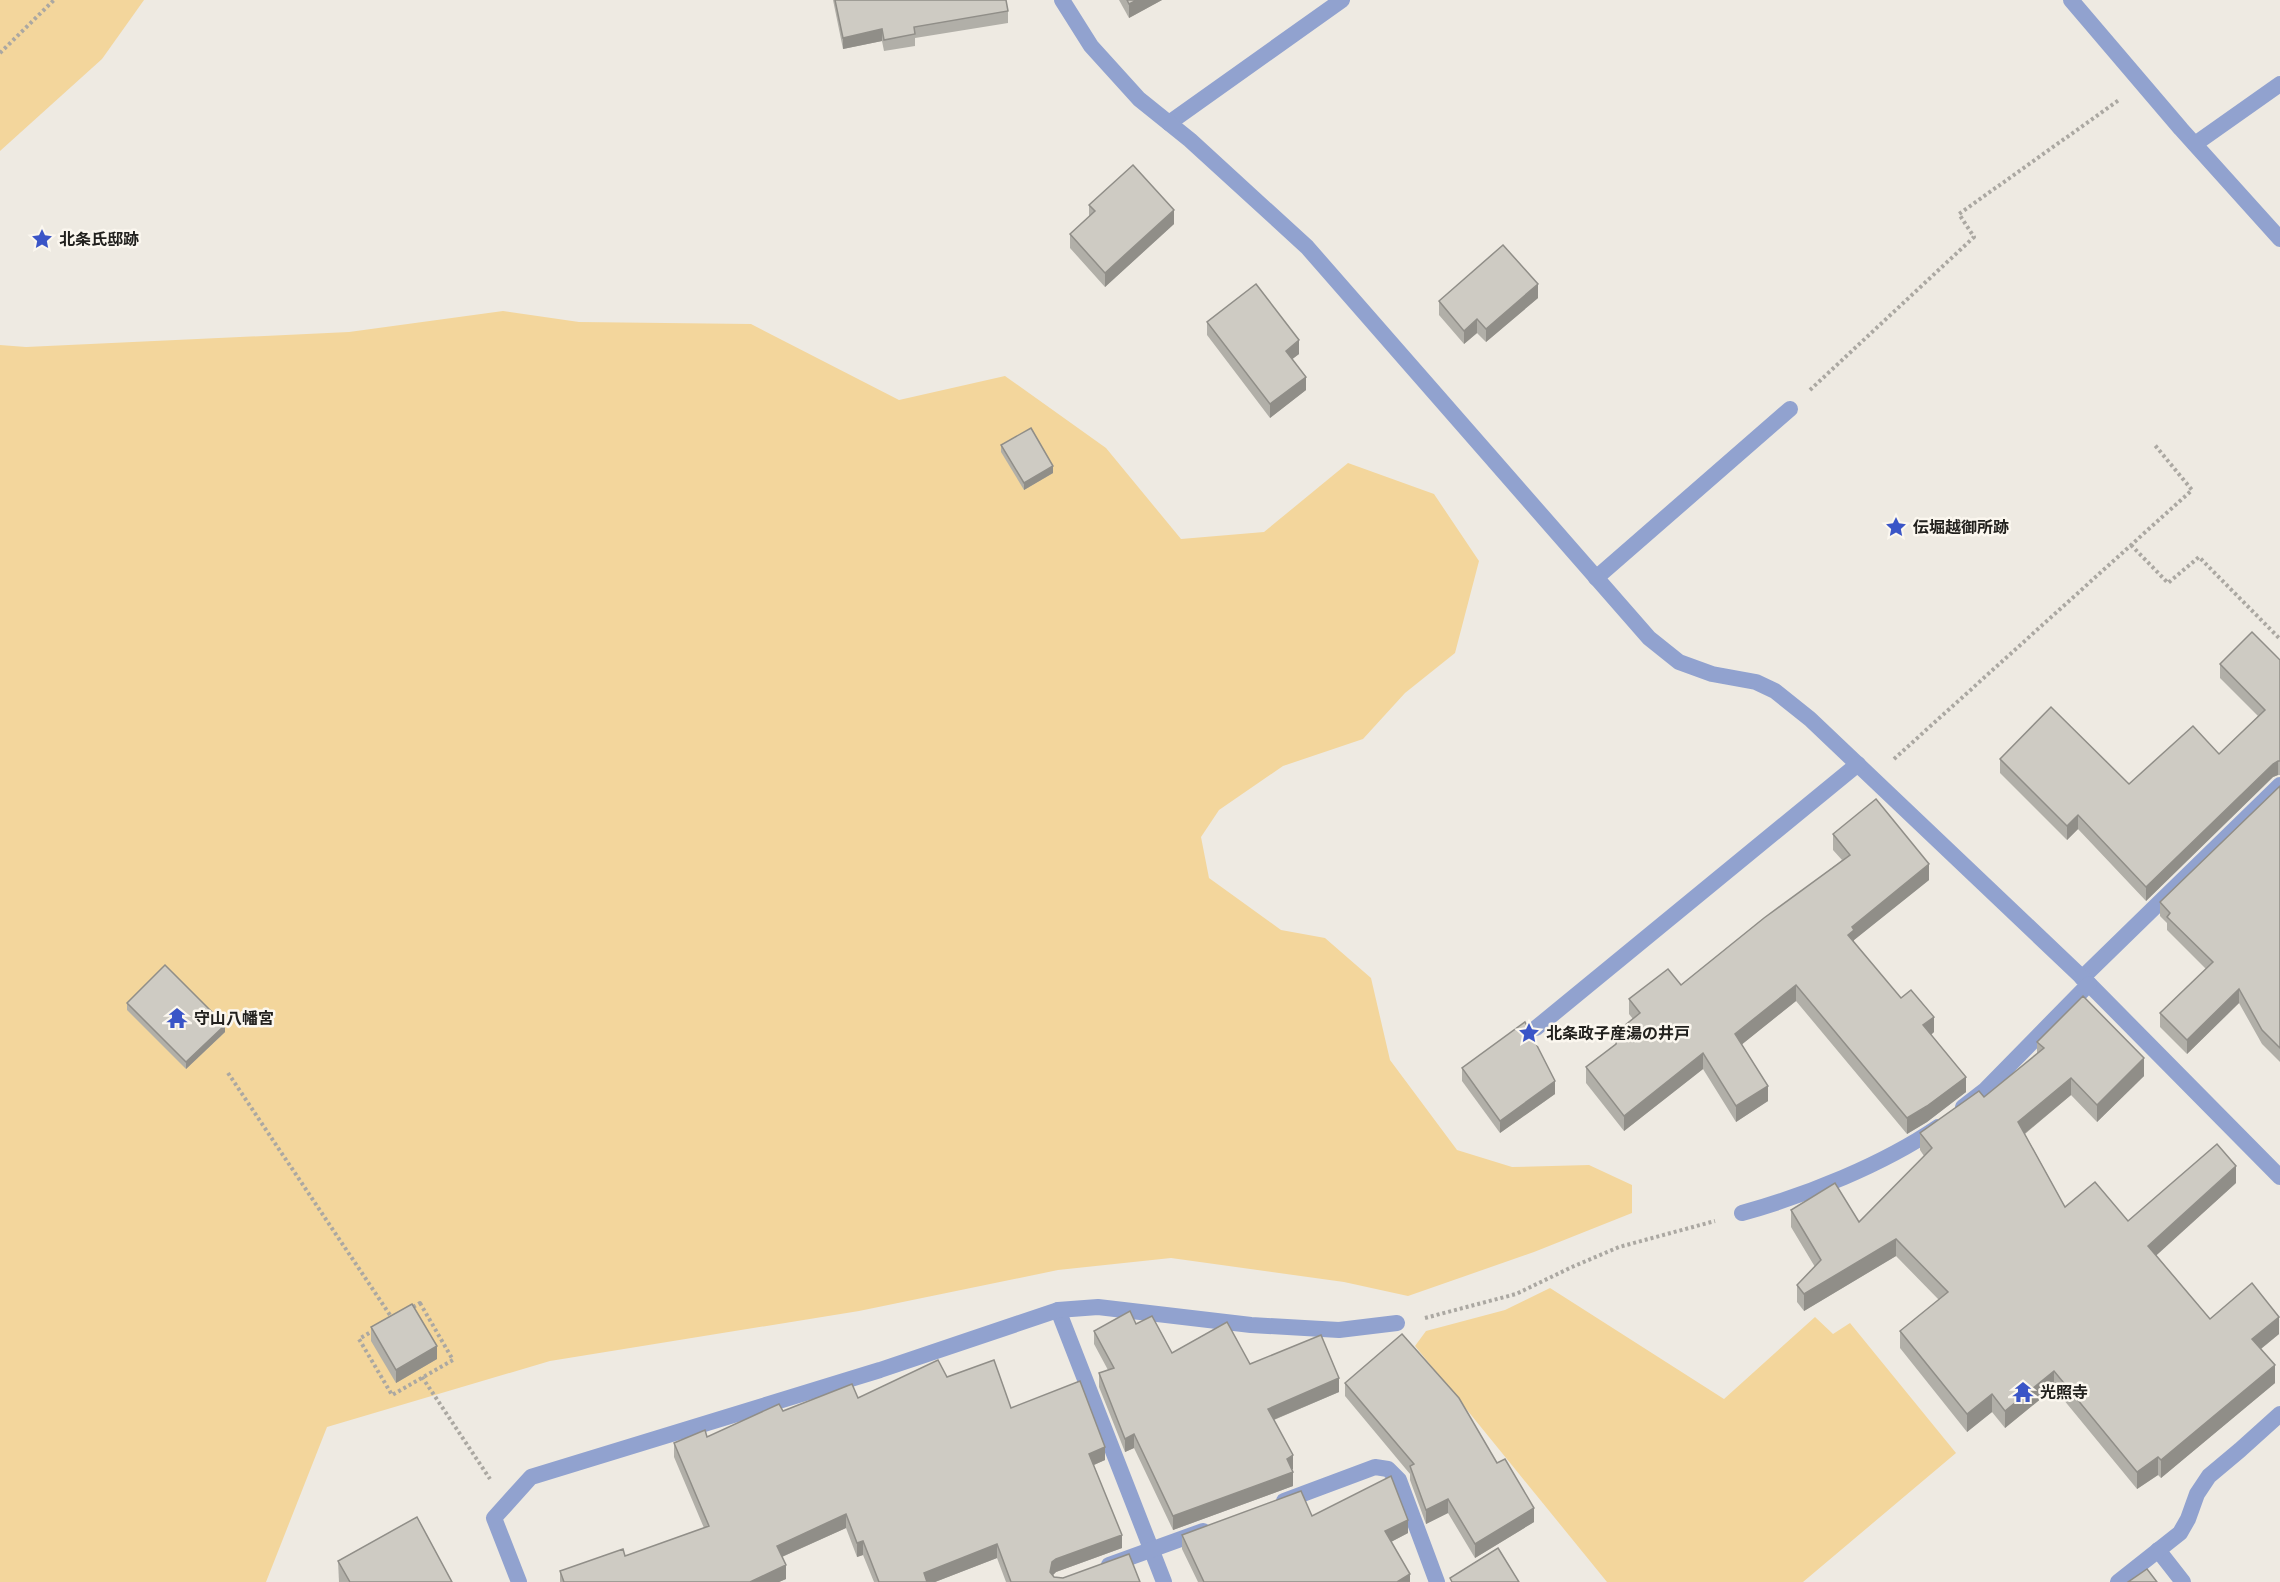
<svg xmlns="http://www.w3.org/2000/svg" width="2280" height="1582" font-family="Rubik,'Noto Sans JP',sans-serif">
<rect width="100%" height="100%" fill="#eeeae2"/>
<!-- green -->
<g fill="#f3d69c">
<polygon points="0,0 144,0 102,59 0,151"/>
<polygon points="503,311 579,322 751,324 899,400 1005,376 1106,448 1181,539 1264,532 1348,463 1434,494 1479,561 1455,653 1405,693 1363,739 1283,766 1219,810 1201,837 1209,878 1281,930 1325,938 1371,978 1390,1060 1457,1150 1512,1167 1589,1165 1632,1185 1632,1213 1534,1252 1408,1296 1344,1282 1171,1258 1058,1270 859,1311 550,1361 327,1427 266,1582 0,1582 0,345 26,347 349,332"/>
<polygon points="1550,1288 1724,1399 1815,1317 1833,1334 1850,1323 1956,1453 1803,1582 1607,1582 1415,1346 1426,1331 1505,1310"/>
</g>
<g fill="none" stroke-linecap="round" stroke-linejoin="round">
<!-- path -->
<g stroke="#aba8a2" stroke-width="4" stroke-dasharray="3 3" stroke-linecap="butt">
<polyline points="0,53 54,0"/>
<polyline points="1810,390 1974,237 1959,214 2119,100"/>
<polyline points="2131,545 2168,583 2199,557 2280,639"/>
<polyline points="1894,759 2192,490 2154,444"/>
<polyline points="228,1073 392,1318"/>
<polygon points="420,1303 453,1360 392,1395 359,1339"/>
<polyline points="1425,1318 1516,1294 1572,1267 1619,1247 1715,1221"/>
<polyline points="422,1377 490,1479"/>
</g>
<!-- service -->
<g stroke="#91a2cf" stroke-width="16">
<polyline points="1169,123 1342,0"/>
<polyline points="1596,578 1790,409"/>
<polyline points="2082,978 2280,785"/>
</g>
<!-- minor -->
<g stroke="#91a2cf" stroke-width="16">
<polyline points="1062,0 1091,46 1139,99 1190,140 1307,247 1649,638 1679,662 1712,674 1756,682 1775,691 1810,719 2089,984 2280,1177"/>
<polyline points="2071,0 2181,129 2280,239"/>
<polyline points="2195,144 2280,84"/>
<polyline points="1536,1028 1858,764"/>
<polyline points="1963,1107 1985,1090 2089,984"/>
<path d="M1742 1213C1807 1195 1882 1165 1938 1127"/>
<polyline points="1058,1310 1164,1582"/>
<polyline points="1284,1501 1375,1467 1388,1469 1399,1480 1437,1582"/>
<polyline points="2158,1550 2183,1582"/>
<polyline points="1109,1565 1203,1531"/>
<polyline points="519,1582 494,1518 531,1477 880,1370 1058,1310 1098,1307 1251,1325 1339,1330 1397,1323"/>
<polyline points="2118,1582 2180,1533 2188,1519 2197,1494 2209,1476 2240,1450 2280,1414"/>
</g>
</g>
<!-- wall -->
<g fill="#b1afa8">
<polygon points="833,0 1006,0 1008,11 1008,23 915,38 915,46 884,51 882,41 843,49"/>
<polygon points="1119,0 1162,0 1129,18"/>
<polygon points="1089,205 1174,224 1105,287 1070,248 1070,234 1089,217"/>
<polygon points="1538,298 1486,342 1477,333 1464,344 1439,315 1439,301"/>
<polygon points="1207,322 1299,354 1292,359 1306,390 1270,418 1207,335"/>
<polygon points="1001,445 1053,473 1024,490 1001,452"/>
<polygon points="2280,660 2280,775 2278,775 2273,777 2146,901 2078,829 2067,840 2000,773 2000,759 2129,784 2219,754 2258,716 2220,678 2220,664"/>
<polygon points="2280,786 2280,1062 2262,1044 2239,1003 2187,1054 2160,1027 2160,1013 2206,969 2167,930 2167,923 2160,916 2160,902"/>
<polygon points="1833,834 1929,880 1854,940 1854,942 1901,998 1934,1032 1931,1035 1966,1092 1927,1122 1907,1134 1796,1001 1742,1044 1768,1101 1736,1122 1703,1069 1624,1131 1586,1083 1586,1067 1616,1044 1633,1019 1629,1014 1629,999 1681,985 1842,860 1833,850"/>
<polygon points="127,1003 225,1032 186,1069 127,1010"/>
<polygon points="2037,1042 2144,1076 2097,1122 2071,1095 2025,1134 2065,1207 2128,1221 2236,1183 2156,1255 2210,1319 2279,1334 2261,1349 2275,1383 2161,1478 2158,1475 2137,1489 2054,1388 2005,1428 1992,1412 1967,1432 1900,1348 1900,1331 1939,1300 1896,1256 1804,1311 1797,1302 1797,1285 1815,1267 1791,1227 1791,1210 1859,1222 1924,1156 1920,1150 1920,1133 1984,1097 2037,1054"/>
<polygon points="1462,1068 1555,1094 1500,1133 1462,1081"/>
<polygon points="1136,1324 1172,1353 1250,1364 1339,1392 1274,1420 1293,1469 1291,1470 1293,1486 1173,1530 1134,1448 1125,1452 1099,1387 1099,1373 1108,1370 1094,1344 1094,1331"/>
<polygon points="371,1327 437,1359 396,1383 371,1341"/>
<polygon points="947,1377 1011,1408 1105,1460 1094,1465 1122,1548 1056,1572 1053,1575 1054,1577 1063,1578 1140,1582 1006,1582 997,1558 935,1582 874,1582 863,1555 857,1557 846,1528 782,1557 786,1579 779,1582 560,1582 560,1571 625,1556 704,1528 674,1457 674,1443 707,1437 783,1411 858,1398"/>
<polygon points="1345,1383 1497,1463 1534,1522 1475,1558 1448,1513 1426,1524 1410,1480 1410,1474 1345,1396"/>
<polygon points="1312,1516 1408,1533 1391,1542 1410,1582 1198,1582 1182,1549 1182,1535"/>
<polygon points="338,1561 452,1582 339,1582"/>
</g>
<!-- shaded-wall -->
<g fill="#908e88">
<polygon points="1137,0 1162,0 1129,18 1129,4"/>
<polygon points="882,29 882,41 843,49 843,38"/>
<polygon points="1174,210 1174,224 1105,287 1105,273"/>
<polygon points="1538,284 1538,298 1486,342 1486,329"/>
<polygon points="1477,319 1477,333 1464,344 1464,331"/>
<polygon points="1299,340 1299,354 1286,364 1286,351"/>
<polygon points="1306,377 1306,390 1270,418 1270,404"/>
<polygon points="1053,466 1053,473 1024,490 1024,483"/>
<polygon points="2278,761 2278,775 2273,777 2146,901 2146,887 2273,764"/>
<polygon points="2078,815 2078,829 2067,840 2067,826"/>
<polygon points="1929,864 1929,880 1854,940 1854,946 1848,935 1852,927"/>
<polygon points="1796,985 1796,1001 1735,1050 1735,1034"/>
<polygon points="2239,989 2239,1003 2187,1054 2187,1040"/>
<polygon points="1934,1017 1934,1032 1923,1041 1923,1025"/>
<polygon points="225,1025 225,1032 186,1069 186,1062"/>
<polygon points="1703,1053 1703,1069 1624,1131 1624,1116"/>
<polygon points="2144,1058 2144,1076 2097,1122 2097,1105"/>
<polygon points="1966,1077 1966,1092 1927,1122 1907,1134 1907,1118"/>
<polygon points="2071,1078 2071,1095 2018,1139 2018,1122"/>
<polygon points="1555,1081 1555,1094 1500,1133 1500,1121"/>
<polygon points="1768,1086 1768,1101 1736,1122 1736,1106"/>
<polygon points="2236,1166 2236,1183 2148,1263 2148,1246"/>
<polygon points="1896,1239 1896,1256 1804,1311 1804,1294"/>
<polygon points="2279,1317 2279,1334 2252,1356 2252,1339"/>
<polygon points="437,1346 437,1359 396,1383 396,1370"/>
<polygon points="2275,1365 2275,1383 2161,1478 2161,1460"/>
<polygon points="2054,1371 2054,1388 2005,1428 2005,1411"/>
<polygon points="1339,1378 1339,1392 1268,1422 1268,1409"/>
<polygon points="1992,1394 1992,1412 1967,1432 1967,1414"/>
<polygon points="1134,1434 1134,1448 1125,1452 1125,1439"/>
<polygon points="1105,1447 1105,1460 1089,1467 1089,1454"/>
<polygon points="1293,1455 1293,1469 1287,1472 1287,1459"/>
<polygon points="2158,1457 2158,1475 2137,1489 2137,1472"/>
<polygon points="1293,1472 1293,1486 1173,1530 1173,1516"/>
<polygon points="1448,1499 1448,1513 1426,1524 1426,1510"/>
<polygon points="1534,1508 1534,1522 1475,1558 1475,1544"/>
<polygon points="846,1514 846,1528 777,1559 777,1546"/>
<polygon points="1408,1520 1408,1533 1385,1545 1385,1531"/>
<polygon points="1122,1535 1122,1548 1056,1572 1052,1576 1050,1572 1052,1562 1056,1559"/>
<polygon points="863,1541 863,1555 857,1557 857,1543"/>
<polygon points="997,1544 997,1558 935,1582 924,1582 924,1573"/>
<polygon points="786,1565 786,1579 779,1582 750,1582"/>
<polygon points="1410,1574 1410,1582 1397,1582"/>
</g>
<!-- building -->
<g fill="#cecbc3" stroke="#908e88" stroke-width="1.5">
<polygon points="835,0 1006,0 1008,11 914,27 915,34 884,40 882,29 843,38"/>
<polygon points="1127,0 1137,0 1129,4"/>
<polygon points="1133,165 1174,210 1105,273 1070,234 1095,211 1089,205"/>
<polygon points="1503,245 1538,284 1486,329 1477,319 1464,331 1439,301"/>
<polygon points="1256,284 1299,340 1286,351 1306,377 1270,404 1207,322"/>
<polygon points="1031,428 1053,466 1024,483 1001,445"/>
<polygon points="2252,632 2280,660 2280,761 2278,761 2273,764 2146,887 2078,815 2067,826 2000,759 2051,707 2129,784 2193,726 2219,754 2265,710 2220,664"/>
<polygon points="2280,786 2280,1048 2262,1030 2239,989 2187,1040 2160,1013 2213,962 2167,917 2170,913 2160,902"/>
<polygon points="1876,799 1929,864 1852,927 1854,930 1848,935 1901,998 1911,990 1934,1017 1923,1025 1966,1077 1927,1106 1907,1118 1796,985 1735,1034 1768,1086 1736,1106 1703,1053 1624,1116 1586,1067 1616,1044 1618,1031 1640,1013 1629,999 1668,969 1681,985 1764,918 1850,855 1833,834"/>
<polygon points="165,965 225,1025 186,1062 127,1003"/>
<polygon points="2083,996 2144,1058 2097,1105 2071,1078 2018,1122 2065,1207 2095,1182 2128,1221 2217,1144 2236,1166 2148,1246 2210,1319 2252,1283 2279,1317 2252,1339 2275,1365 2161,1460 2158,1457 2137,1472 2054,1371 2005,1411 1992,1394 1967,1414 1900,1331 1948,1292 1896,1239 1804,1294 1797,1285 1821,1260 1791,1210 1835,1183 1859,1222 1932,1148 1920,1133 1979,1091 1984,1097 2044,1048 2037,1042"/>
<polygon points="1525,1022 1555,1081 1500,1121 1462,1068"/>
<polygon points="412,1304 437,1346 396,1370 371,1327"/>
<polygon points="1130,1311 1136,1324 1152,1316 1172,1353 1227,1322 1250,1364 1321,1335 1339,1378 1268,1409 1293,1455 1287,1459 1293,1472 1173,1516 1134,1434 1125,1439 1099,1373 1114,1368 1094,1331"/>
<polygon points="1402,1334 1459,1398 1497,1463 1505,1459 1534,1508 1475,1544 1448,1499 1426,1510 1410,1466 1414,1464 1345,1383"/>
<polygon points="938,1360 947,1377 994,1360 1011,1408 1080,1381 1105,1447 1089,1454 1122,1535 1056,1559 1052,1562 1050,1572 1054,1577 1063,1578 1129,1554 1140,1582 1011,1582 997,1544 924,1573 927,1582 879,1582 863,1541 857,1543 846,1514 777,1546 786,1565 750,1582 564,1582 560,1571 623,1549 625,1556 709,1526 674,1443 705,1430 707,1437 779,1404 783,1411 852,1384 858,1398"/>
<polygon points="1391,1476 1408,1520 1385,1531 1410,1574 1397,1582 1204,1582 1182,1535 1301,1491 1312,1516"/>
<polygon points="417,1517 452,1582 350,1582 338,1561"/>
<polygon points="1498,1548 1519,1582 1452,1582 1450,1578"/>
<polygon points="2147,1569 2157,1582 2128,1582"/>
</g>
<!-- icons -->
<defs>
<symbol id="sight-bare" viewBox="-9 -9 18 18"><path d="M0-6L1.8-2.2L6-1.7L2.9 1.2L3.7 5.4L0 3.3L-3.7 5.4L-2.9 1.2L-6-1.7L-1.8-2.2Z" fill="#3a55c7" stroke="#fbf7ef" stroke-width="2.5" paint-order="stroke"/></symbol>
<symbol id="temple-bare" viewBox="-9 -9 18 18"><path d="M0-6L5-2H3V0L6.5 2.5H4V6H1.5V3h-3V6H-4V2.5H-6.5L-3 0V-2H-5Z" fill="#3a55c7" stroke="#fbf7ef" stroke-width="2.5" paint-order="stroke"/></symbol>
</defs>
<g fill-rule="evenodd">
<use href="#sight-bare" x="27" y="224" width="30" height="30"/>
<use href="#sight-bare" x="1881" y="512" width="30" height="30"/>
<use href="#temple-bare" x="162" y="1003" width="30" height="30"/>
<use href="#sight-bare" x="1514" y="1018" width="30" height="30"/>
<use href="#temple-bare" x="2008" y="1377" width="30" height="30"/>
</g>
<g text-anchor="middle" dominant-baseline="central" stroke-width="5" stroke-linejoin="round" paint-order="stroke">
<!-- poi labels -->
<g font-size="16" font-weight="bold" fill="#22211e" stroke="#fbf7ef" text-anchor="start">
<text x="59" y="239">北条氏邸跡</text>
<text x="1913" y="527">伝堀越御所跡</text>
<text x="194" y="1018">守山八幡宮</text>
<text x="1546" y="1033">北条政子産湯の井戸</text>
<text x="2040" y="1392">光照寺</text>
</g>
</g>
</svg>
